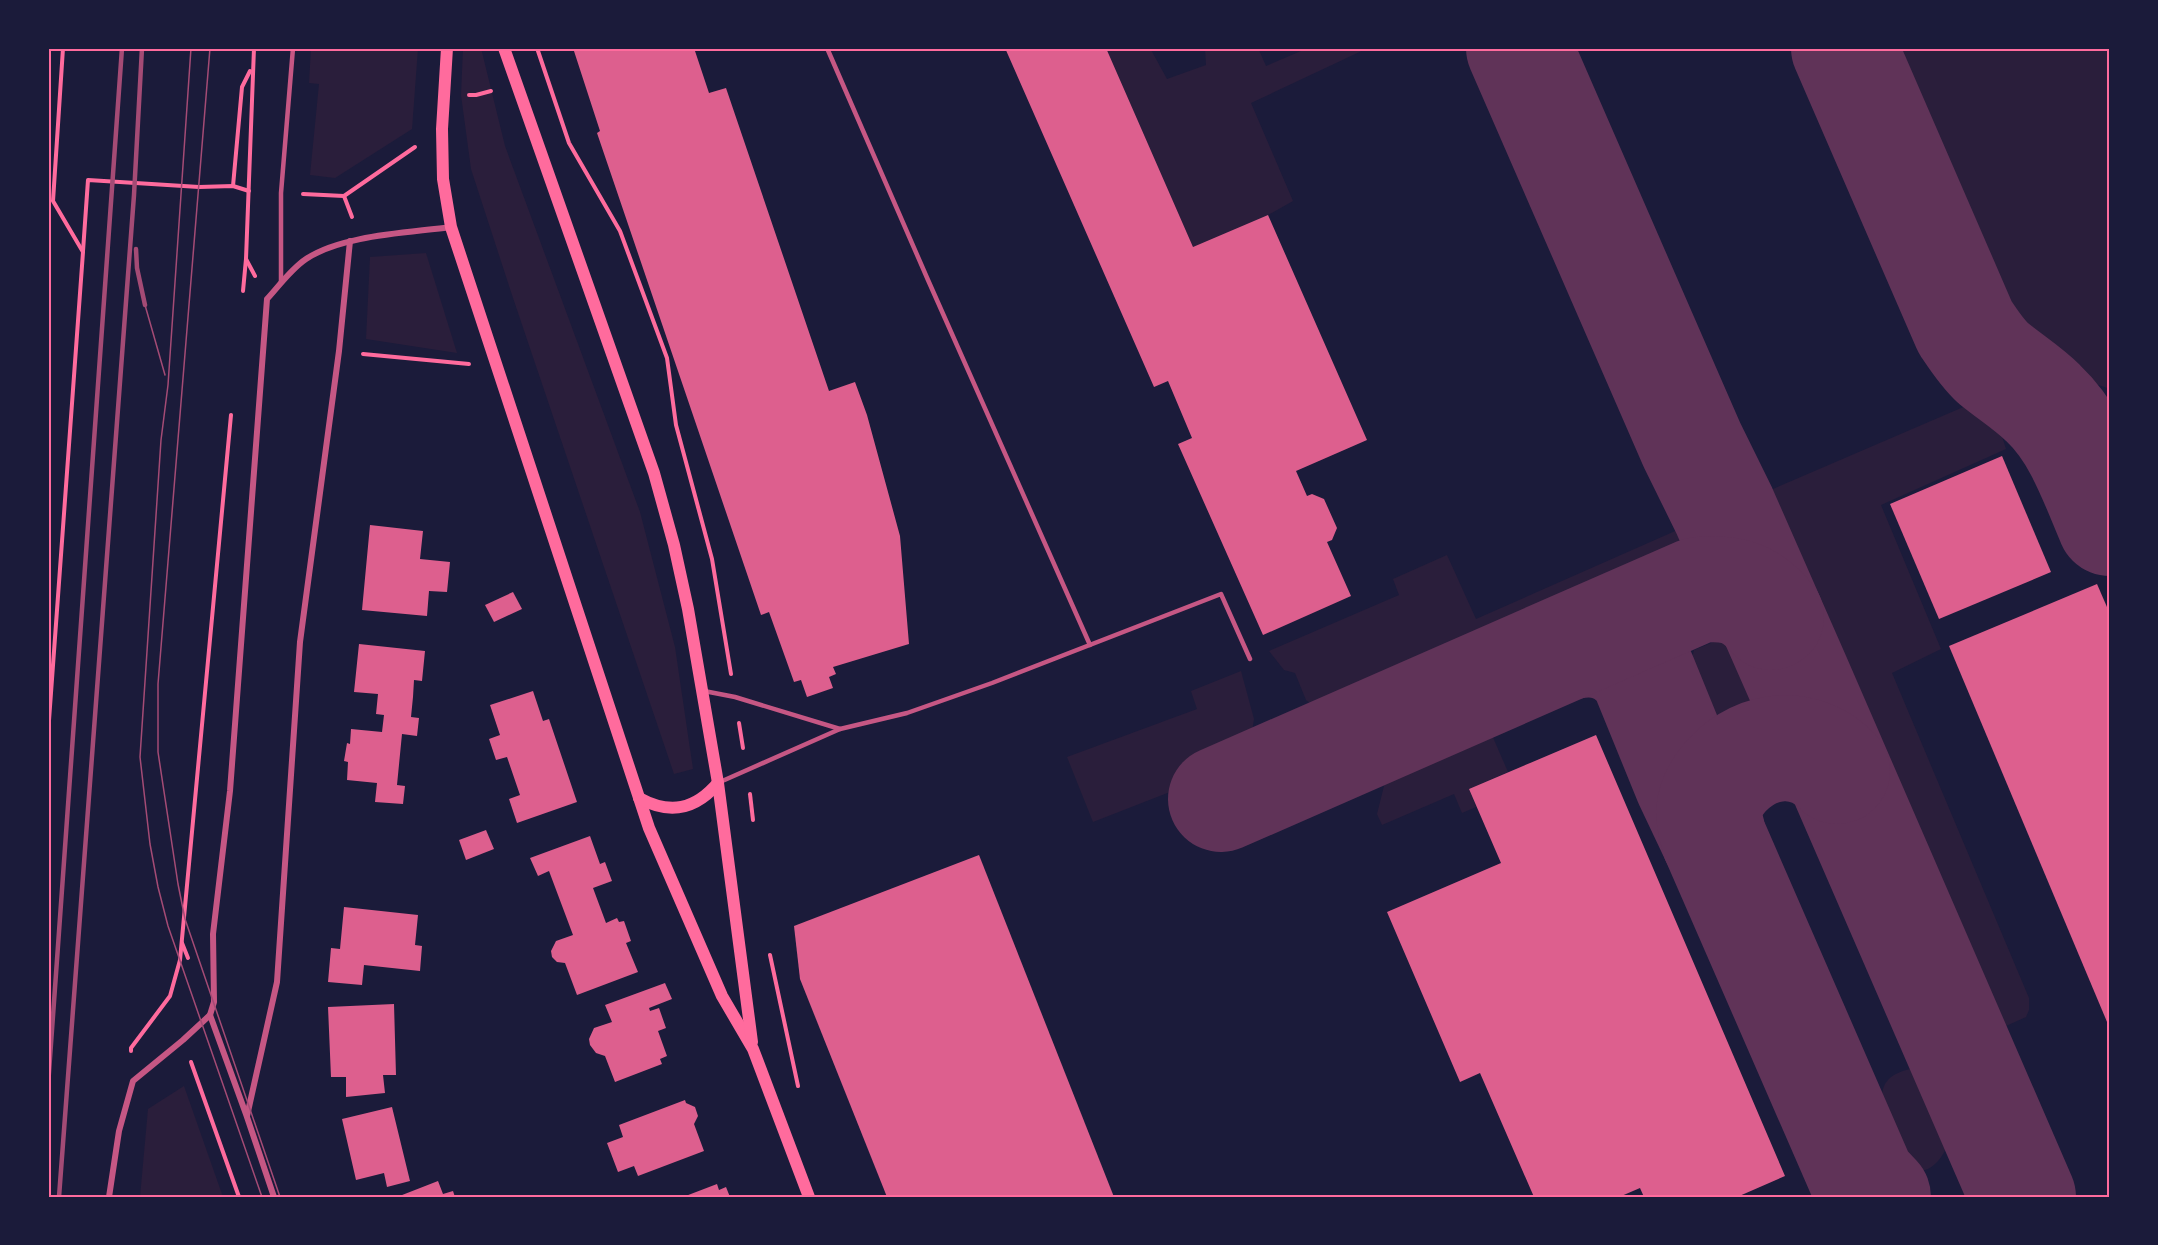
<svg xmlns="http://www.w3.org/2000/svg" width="2158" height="1245" font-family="'Noto Sans',sans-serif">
<rect width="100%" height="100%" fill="#1b1b3a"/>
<!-- green -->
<g fill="#2a1e3b">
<polygon points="311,48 418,48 412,129 335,178 310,175 319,84 309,83"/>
<polygon points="463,48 481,48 505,146 640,512 675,647 693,769 674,774 512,295 471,169 461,95"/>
<polygon points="1106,48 1150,48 1167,79 1206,65 1205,48 1258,48 1266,66 1308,48 1368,48 1251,103 1293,201 1268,215 1193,247"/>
<polygon points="1877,48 2110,48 2110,389 2025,359 2007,344"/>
<polygon points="426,253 457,353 366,339 370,257"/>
<path d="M1989 396 2006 449 1881 505 1941 649 1892 673 2029 998V1010L2026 1017C1995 1031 1993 1036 1965 1013L1756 554 1749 525 1759 495Z"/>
<polygon points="1682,528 1678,551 1658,575 1324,715 1306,700 1295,673 1284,670 1269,651 1399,595 1393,579 1447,555 1476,619"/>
<path d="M1728 636C1748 639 1755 651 1763 669 1769 680 1775 690 1773 704 1770 733 1731 742 1713 720 1706 712 1703 699 1700 690 1694 676 1689 666 1694 650Z"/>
<polygon points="1241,671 1254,719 1250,745 1234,767 1093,822 1067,757 1197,709 1191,691"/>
<polygon points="1485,719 1508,772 1469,789 1476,807 1462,813 1454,794 1382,825 1377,814 1384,786 1402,755"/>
<path d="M1914 1068C1920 1069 1926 1069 1931 1073 1947 1085 1955 1120 1950 1138 1943 1162 1923 1184 1901 1161 1895 1141 1871 1097 1888 1080 1894 1073 1905 1070 1914 1068Z"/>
<polygon points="184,1086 223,1197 140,1197 148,1109"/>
</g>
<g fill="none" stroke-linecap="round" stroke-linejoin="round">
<!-- taxiway -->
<g stroke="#603358" stroke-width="106">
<polyline points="1519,48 1692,445 1724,510 1797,676 2023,1197"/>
<path d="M1844 48 1965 327C1973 339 1982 353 1993 363 2010 377 2028 388 2043 403 2077 435 2092 481 2110 523"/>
<path d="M1569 647C1599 640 1625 648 1643 674L1687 782 1714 839"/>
<path d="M1837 771C1806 738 1758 742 1727 775 1718 785 1710 798 1709 812 1709 821 1712 830 1714 839L1863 1181 1878 1197"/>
<path d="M1221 799 1698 590C1731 587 1750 592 1771 617"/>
</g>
</g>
<!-- building -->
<g fill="#dd5f8e">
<polygon points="573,48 694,48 709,93 726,88 829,391 855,382 867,415 900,536 909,644 833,667 836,674 829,677 833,688 807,697 801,680 794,682 769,612 761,615 597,133 600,131"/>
<polygon points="1005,48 1106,48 1193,247 1268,215 1367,440 1296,471 1307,496 1312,494 1324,499 1337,528 1332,540 1327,542 1351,596 1263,635 1178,444 1192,438 1168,381 1154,387"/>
<polygon points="2002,456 2051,572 1939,619 1890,504"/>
<polygon points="370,525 423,531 420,559 450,562 447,592 429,591 427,616 362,610"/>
<polygon points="2097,584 2110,614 2110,1029 1949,646"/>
<polygon points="513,592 522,609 494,622 485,605"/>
<polygon points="359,644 425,651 422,681 414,680 413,697 411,717 419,718 417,736 402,734 397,785 405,786 403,804 375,802 377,783 347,780 348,762 344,761 347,743 350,744 351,729 382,732 384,715 376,714 378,694 354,692"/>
<polygon points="533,691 543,721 549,719 577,802 517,823 509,799 520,795 507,757 496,760 489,739 500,735 490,705"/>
<polygon points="1596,735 1785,1176 1737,1197 1644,1197 1640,1188 1619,1197 1534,1197 1480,1073 1460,1082 1387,912 1501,863 1469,789"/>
<polygon points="486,830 494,849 466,860 459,840"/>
<polygon points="590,836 600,864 605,862 612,881 593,888 606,923 617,918 619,922 624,921 631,941 626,943 638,972 577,995 565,963 557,962 552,957 551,951 556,941 573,935 549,871 538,876 530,858"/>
<polygon points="979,855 1114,1197 887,1197 800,979 794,926"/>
<polygon points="344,907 418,915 415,945 422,946 420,971 364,965 362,985 328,982 331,948 340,949"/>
<polygon points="665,983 672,999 649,1008 650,1011 659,1008 666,1028 658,1031 667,1056 660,1059 662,1064 615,1082 605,1056 596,1053 590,1045 589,1039 594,1028 612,1022 605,1005"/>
<polygon points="394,1004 396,1075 383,1075 385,1093 346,1097 346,1077 331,1077 328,1007"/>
<polygon points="685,1100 686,1103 695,1107 698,1116 694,1124 704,1151 638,1176 634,1166 618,1172 607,1143 623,1137 619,1125"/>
<polygon points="392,1107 410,1181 387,1187 384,1173 356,1180 342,1119"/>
<polygon points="438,1181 443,1194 453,1191 455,1197 397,1197"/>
<polygon points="717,1184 719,1190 726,1187 730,1197 683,1197"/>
</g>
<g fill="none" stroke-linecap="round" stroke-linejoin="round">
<!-- path -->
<g stroke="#ff6b9d" stroke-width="4">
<polyline points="254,48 246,259 255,276"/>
<polyline points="537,48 569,143 620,231 667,358 676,425 712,559 731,674"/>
<polyline points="469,95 476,95 491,91"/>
<polyline points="233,186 242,87 250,71"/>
<polyline points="303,194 344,196 415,147"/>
<polyline points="344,196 352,217"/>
<polyline points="83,251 88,180 199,187 233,186 249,191"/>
<polyline points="243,291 246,259"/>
<polyline points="363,354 469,364"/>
<polyline points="739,723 743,748"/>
<polyline points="48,734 83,252 53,201 63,48"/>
<polyline points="750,794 753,820"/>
<polyline points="182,943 188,958"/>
<polyline points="770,955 798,1086"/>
<polyline points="131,1051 131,1048 170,996 180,960 231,415"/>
<polyline points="191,1062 239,1197"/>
</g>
<!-- service -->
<g stroke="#c65784" stroke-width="4.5">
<polyline points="827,48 928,280 1090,645"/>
<polyline points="281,282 281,193 293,48"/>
<polyline points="704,691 735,697 840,729"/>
<polyline points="720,782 840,729 907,713 992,683 1221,594 1250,659"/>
</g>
<!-- minor -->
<g stroke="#c65784" stroke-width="6">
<polyline points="247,1116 277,982 300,642 339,351 350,241"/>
<polyline points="109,1197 119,1131 133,1081 183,1040 210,1015"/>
<path d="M274 1197 247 1117 210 1015 214 1002 213 934 230 791 267 299C279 286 291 269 306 259 342 235 407 233 451 227"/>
</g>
<!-- secondary -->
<g stroke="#ff6b9d" stroke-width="12">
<polyline points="447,48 442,129 443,179 451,227 649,828 722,996 753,1049 809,1197"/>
<polyline points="504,48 654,473 674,545 688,609 718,783 752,1042"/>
<path d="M639 798C670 815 695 810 718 783"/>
</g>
<!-- tram -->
<g stroke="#a44b75" stroke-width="1.5">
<polyline points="191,48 168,385 161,440 140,757 150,844 158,887 168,926 262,1197"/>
<polyline points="210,48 158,684 158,752 178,884 185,919 280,1197"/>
<polyline points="145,305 165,375"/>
</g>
<!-- rail -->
<g stroke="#a44b75" stroke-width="4.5">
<polyline points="136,249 137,268 145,305"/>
<polyline points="48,1086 122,48"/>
<polyline points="59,1197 134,195 142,48"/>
</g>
</g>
<!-- border -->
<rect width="2158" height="1245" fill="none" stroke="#1b1b3a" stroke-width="99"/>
<rect x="50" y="50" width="2058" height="1146" fill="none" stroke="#ff6b9d" stroke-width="2"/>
</svg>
